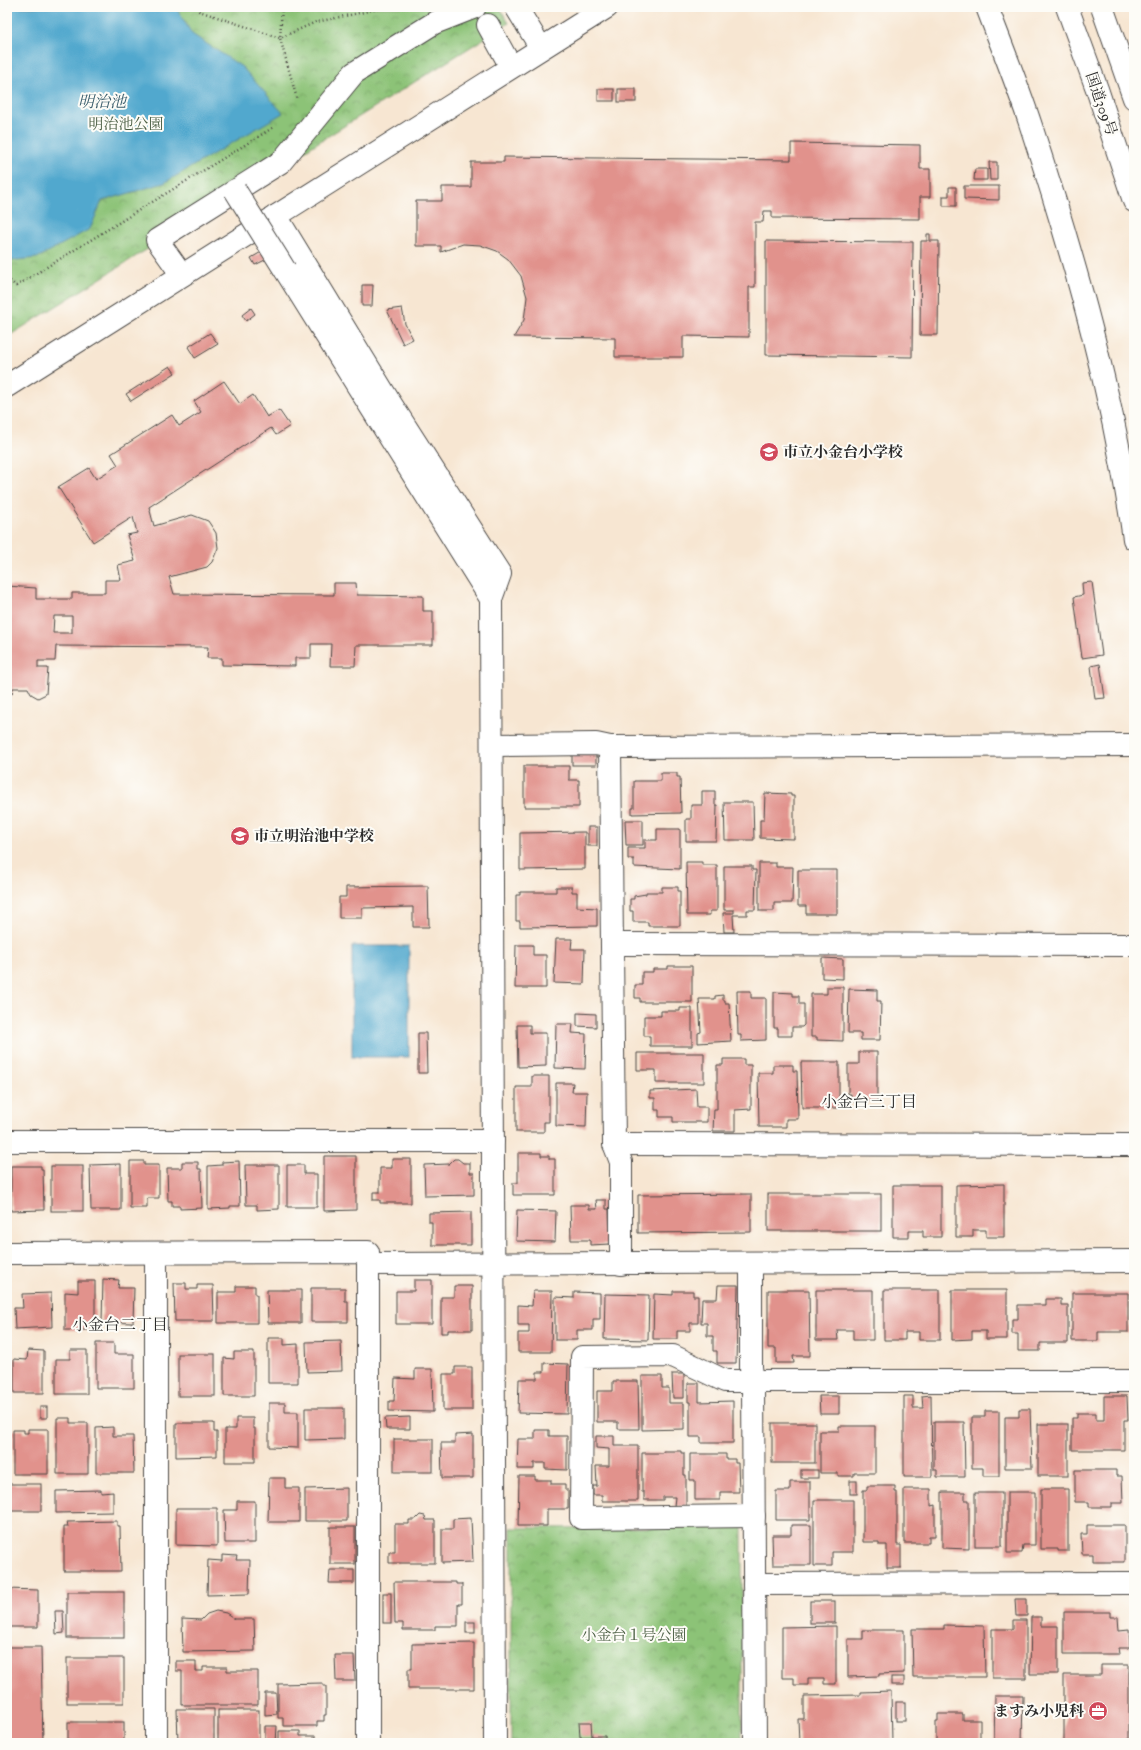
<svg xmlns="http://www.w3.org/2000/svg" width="1141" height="1750" font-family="'IM FELL Double Pica','Noto Serif JP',serif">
<defs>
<pattern id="park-crowns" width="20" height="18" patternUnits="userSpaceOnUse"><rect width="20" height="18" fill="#8cc377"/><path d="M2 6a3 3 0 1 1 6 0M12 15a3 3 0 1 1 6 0" fill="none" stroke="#739f62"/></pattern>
</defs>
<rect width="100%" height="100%" fill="#fdfcf7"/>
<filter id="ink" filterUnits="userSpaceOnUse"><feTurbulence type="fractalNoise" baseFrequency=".025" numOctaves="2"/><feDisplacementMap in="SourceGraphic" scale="8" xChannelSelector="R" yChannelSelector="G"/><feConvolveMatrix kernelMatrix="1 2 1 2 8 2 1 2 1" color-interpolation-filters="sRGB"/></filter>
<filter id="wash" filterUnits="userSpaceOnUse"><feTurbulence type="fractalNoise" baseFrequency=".012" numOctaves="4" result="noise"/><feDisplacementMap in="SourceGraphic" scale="16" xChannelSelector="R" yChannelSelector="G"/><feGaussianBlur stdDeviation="0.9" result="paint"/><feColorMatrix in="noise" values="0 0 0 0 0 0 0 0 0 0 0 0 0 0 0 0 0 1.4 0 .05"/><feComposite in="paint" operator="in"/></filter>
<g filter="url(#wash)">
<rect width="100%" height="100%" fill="#f7e6d2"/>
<!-- park -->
<g fill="url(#park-crowns)" stroke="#5c7751">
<polygon points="7,7 499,7 509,23 7,337"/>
<polygon points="742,1527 742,1743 511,1743 511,1528"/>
</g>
<!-- water -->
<g fill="#51a8ce" stroke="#3e6a7c">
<polygon points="7,7 176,7 192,34 242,67 283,113 164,183 102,201 90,229 37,258 7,261"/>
<rect x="352" y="946" width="57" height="111"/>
</g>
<g id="blocks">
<!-- building -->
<g fill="#e1928c" fill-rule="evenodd">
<rect x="598" y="89" width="16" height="12"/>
<rect x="618" y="89" width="18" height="13"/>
<polygon points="791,143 920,145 920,169 930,169 930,197 920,197 920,219 772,218 772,211 764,211 763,222 755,222 755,287 749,287 749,337 683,336 683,357 615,357 615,338 514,337 524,320 527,297 521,276 508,259 497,251 480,245 463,244 441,252 441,246 416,246 416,201 442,201 442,187 471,187 471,162 504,162 504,157 791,160"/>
<polygon points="989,162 997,162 997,180 990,180"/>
<polygon points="975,169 987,169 987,180 974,180"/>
<polygon points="964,186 999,186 999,200 964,199"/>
<polygon points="949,187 956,187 956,206 943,206 943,196 949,196"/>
<polygon points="927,234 930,234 930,241 939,241 938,335 920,335 921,241 927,241"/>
<polygon points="766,241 913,242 912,357 766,355"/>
<polygon points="263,251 267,259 255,265 251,258"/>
<polygon points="362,285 373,285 372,306 362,306"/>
<polygon points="251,308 255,314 246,321 242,315"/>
<polygon points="402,308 405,324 413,339 403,344 387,310"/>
<polygon points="210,333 218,344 195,358 188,347"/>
<polygon points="170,366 175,373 131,401 126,394"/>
<path d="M224 381 240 404 253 395 267 417 279 410 290 426 276 435 271 428 149 507 154 526 192 515 208 521 216 533 218 548 212 562 207 567 169 577 174 594 334 595V583H356L357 595 423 596V611H433V645H356L355 666H330L331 644H311V658H295V666L222 665V658H207L208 647 56 646 55 661H38V668H48L46 694 38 698 31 694 28 688H13L12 694H7V586L36 588V599H72V593H105V580H121L118 565 135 561 127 535 137 533 133 517 93 542 58 487 89 468 96 479 118 465 111 454 172 415 179 426 201 412 194 401ZM54 616H72V633H53Z"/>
<polygon points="1092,582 1102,655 1082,658 1074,597 1083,595 1082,583"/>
<polygon points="1100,664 1105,698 1095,699 1091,666"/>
<rect x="572" y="753" width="24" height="12"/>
<polygon points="524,766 569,766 569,780 579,780 579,807 524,807"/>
<polygon points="661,773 677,773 677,777 680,777 681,813 632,814 632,808 634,808 634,781 661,781"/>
<polygon points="702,791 715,791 715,805 717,805 716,841 686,841 686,819 691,819 691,805 702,805"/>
<polygon points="765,793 791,794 791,796 794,796 794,839 760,838 760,820 764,820"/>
<polygon points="724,802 753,802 754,840 725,840"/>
<polygon points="625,820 643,820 643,845 626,845"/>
<rect x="588" y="827" width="9" height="19"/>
<polygon points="657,829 680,829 680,869 634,867 634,859 628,859 628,848 645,848 645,840 657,840"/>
<polygon points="585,832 585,869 520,870 520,833"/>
<polygon points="686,862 702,862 702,865 717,865 717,911 710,911 710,915 687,915"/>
<polygon points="759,863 776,863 776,867 793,867 792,903 774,903 774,911 759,911"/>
<polygon points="724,866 752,866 752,870 756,870 755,910 747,910 747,915 733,915 734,932 724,932 723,913 734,913 734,910 724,910"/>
<polygon points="798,870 837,870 837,914 806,914 806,906 798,906"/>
<polygon points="428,886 429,927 413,927 413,907 362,908 362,918 339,918 339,897 346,897 346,887"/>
<polygon points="556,887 572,887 572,892 577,892 577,907 597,908 597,926 520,927 520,921 516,921 516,895 520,895 520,892 556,892"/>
<polygon points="662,887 678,887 678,891 680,891 680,926 648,926 648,922 633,922 633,911 630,911 630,899 634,899 634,896 646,894 646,892 662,892"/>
<polygon points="556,939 572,939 571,949 585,949 584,984 554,983"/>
<polygon points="516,945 533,945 533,955 546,955 546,988 515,988"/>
<polygon points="822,958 843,959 843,979 822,978"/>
<polygon points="668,966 692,966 692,1002 640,1002 640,998 635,998 635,985 642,985 642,972 653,972 653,969 668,969"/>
<polygon points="827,987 843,987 843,1041 817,1040 817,1037 811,1037 811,994 827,994"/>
<polygon points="849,989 877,990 877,1001 881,1001 880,1040 861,1040 861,1033 848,1033"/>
<polygon points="737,991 751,991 751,998 766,998 766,1040 741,1041 741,1035 738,1035"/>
<polygon points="774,992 793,993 793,996 799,996 799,1004 804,1004 804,1025 802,1027 792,1027 792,1036 778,1036 778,1028 774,1028"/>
<polygon points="723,995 723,1000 725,1000 725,1003 729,1003 731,1041 698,1043 698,1033 701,1032 699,999 715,999 715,996"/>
<polygon points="680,1008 692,1008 692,1046 650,1046 650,1036 644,1036 644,1016 661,1016 661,1011 680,1011"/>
<polygon points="577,1013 596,1014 596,1027 577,1026"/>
<polygon points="556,1024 573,1024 572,1033 586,1034 585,1069 555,1068"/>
<polygon points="517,1025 530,1025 530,1033 546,1033 546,1066 518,1067"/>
<polygon points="418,1033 426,1033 427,1073 418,1073"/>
<polygon points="859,1052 877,1052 877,1101 851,1101 851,1094 848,1094 848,1064 859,1064"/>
<polygon points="637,1053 704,1053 704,1083 656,1083 656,1070 637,1070"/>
<polygon points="723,1059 744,1059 744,1065 751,1065 751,1109 735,1110 735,1131 713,1131 714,1109 717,1109 717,1065 723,1065"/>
<polygon points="801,1062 839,1062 839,1108 802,1108"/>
<polygon points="773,1065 793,1065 793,1071 797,1071 798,1119 786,1119 786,1127 759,1127 758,1073 773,1073"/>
<polygon points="532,1076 549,1076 549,1122 544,1122 544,1132 516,1132 516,1087 532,1087"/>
<polygon points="556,1083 573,1083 572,1092 587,1092 586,1127 556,1126"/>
<polygon points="696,1089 697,1107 707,1107 707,1122 673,1122 673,1117 659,1117 659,1110 655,1110 655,1098 650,1098 650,1091"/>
<polygon points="518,1153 541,1153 541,1156 549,1156 549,1159 555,1159 555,1195 513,1195 513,1183 518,1183"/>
<polygon points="324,1156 356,1156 356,1210 324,1211"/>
<polygon points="392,1159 411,1159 411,1203 380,1203 380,1200 373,1200 373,1192 380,1192 380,1168 392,1168"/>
<polygon points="454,1159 458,1159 463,1163 470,1163 470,1173 474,1173 474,1195 425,1196 424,1165 449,1164"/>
<polygon points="130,1161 144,1161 144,1165 159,1165 159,1198 147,1198 147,1208 130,1208"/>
<polygon points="239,1161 240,1206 230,1206 230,1208 208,1209 208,1166 222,1165 222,1162"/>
<polygon points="182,1162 198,1162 198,1169 201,1169 202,1208 180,1209 180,1206 172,1206 172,1201 168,1201 167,1168 182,1168"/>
<polygon points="121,1164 121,1210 91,1210 90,1165"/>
<polygon points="245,1165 279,1165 279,1209 257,1210 257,1205 246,1205"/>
<polygon points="287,1165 304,1165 304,1174 317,1174 317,1207 287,1207"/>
<polygon points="11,1166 41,1166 41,1169 43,1169 44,1210 11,1211"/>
<rect x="51" y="1166" width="32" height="45"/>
<polygon points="1004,1184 1004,1237 986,1237 986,1230 973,1230 973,1237 956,1237 956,1185"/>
<polygon points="893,1185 941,1185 941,1237 923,1237 923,1231 909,1231 909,1237 893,1237"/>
<polygon points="751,1194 751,1232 638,1233 638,1195"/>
<rect x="768" y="1194" width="113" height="37"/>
<polygon points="596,1200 606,1200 606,1209 609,1209 610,1244 590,1245 590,1240 571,1240 570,1205 589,1205 589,1209 597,1209"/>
<polygon points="517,1210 556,1211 555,1242 516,1241"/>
<polygon points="471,1212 471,1245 432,1245 432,1222 429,1222 429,1213"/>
<polygon points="103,1279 119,1280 118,1288 134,1288 133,1323 102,1322"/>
<polygon points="414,1280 432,1280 432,1324 396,1324 396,1291 414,1291"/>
<polygon points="78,1281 95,1281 95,1330 65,1330 65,1292 78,1293"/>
<polygon points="174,1283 186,1283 186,1289 197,1289 197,1285 213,1285 214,1321 175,1321"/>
<polygon points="718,1285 738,1285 736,1363 717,1363 717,1351 713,1351 713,1336 707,1336 707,1323 701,1323 702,1299 717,1299"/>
<polygon points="236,1286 255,1286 255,1294 257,1294 257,1323 218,1323 218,1292 236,1292"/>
<polygon points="454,1286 472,1286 472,1330 448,1330 448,1333 441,1333 441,1297 454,1297"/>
<polygon points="311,1288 345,1288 345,1301 348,1301 348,1322 311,1322"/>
<polygon points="267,1290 301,1290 301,1323 268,1323"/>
<polygon points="768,1290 809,1290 810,1356 793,1356 794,1363 776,1363 776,1348 768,1348"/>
<polygon points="816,1290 873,1290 873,1340 853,1340 853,1330 837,1330 838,1340 816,1340"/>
<polygon points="884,1290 940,1290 940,1340 919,1340 919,1332 905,1332 905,1340 884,1340"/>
<polygon points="952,1290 1007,1290 1007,1339 986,1339 986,1331 972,1331 972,1339 952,1340"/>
<polygon points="533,1291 552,1291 551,1352 518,1352 518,1333 529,1333 529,1325 518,1325 518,1305 532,1306"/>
<polygon points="673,1291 693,1291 693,1296 698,1296 698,1323 690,1323 690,1331 677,1331 677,1339 653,1339 654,1294 673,1295"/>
<polygon points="574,1292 600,1293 600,1319 593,1319 593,1330 577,1330 577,1340 555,1340 555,1297 574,1298"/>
<polygon points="51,1293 52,1327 15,1329 14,1308 23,1308 22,1294"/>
<polygon points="1072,1293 1128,1293 1128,1332 1098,1332 1098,1341 1072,1341"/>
<polygon points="605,1294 649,1295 648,1340 604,1339"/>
<polygon points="1046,1299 1061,1299 1061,1305 1068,1305 1068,1343 1040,1343 1040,1351 1018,1351 1018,1334 1012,1334 1012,1319 1018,1319 1018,1305 1046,1305"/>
<polygon points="268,1338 284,1338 284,1345 298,1344 298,1383 268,1383"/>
<polygon points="341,1341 342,1371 307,1372 306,1342"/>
<polygon points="96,1343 114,1343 114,1354 134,1354 134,1388 96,1388"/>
<polygon points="28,1350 44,1351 44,1393 14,1393 14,1359 27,1360"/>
<polygon points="70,1350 87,1350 87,1394 56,1394 56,1359 70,1359"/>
<polygon points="234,1352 254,1352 254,1396 224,1396 224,1358 234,1359"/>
<rect x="178" y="1354" width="37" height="42"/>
<polygon points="544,1363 568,1364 567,1414 518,1413 519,1379 537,1379 537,1372 544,1372"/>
<polygon points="455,1367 472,1367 472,1410 443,1410 443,1374 455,1374"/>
<polygon points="415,1369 432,1369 433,1412 389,1411 389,1401 394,1401 395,1378 415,1379"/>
<polygon points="672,1374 684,1374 684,1398 673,1398"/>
<polygon points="642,1376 662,1376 662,1388 669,1388 669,1403 684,1403 684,1429 642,1430"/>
<polygon points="613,1381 638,1381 639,1429 618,1429 618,1422 597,1422 597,1391 613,1391"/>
<polygon points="688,1383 699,1383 699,1402 733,1401 733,1443 701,1443 701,1437 690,1437 690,1402 688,1402"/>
<polygon points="931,1395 932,1477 904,1477 904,1396 913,1396 913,1408 923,1408 922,1396"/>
<polygon points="819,1396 839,1396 839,1414 820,1414"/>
<polygon points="1104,1396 1127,1396 1128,1420 1124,1420 1124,1450 1072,1450 1072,1418 1077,1418 1077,1413 1096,1413 1096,1420 1104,1420"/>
<polygon points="269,1403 285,1403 285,1412 298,1412 298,1448 269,1447"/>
<rect x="40" y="1407" width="7" height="11"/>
<polygon points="305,1408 344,1408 344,1439 305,1440"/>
<polygon points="1019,1409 1030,1409 1032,1468 1005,1468 1005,1417 1019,1417"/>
<polygon points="985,1411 999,1411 999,1476 983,1476 983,1468 972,1468 972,1417 985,1417"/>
<polygon points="410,1417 410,1429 386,1429 385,1418"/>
<polygon points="57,1418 70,1418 70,1423 88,1423 88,1474 57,1474"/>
<polygon points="236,1418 253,1418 253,1428 255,1428 255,1462 225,1462 225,1429 236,1429"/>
<polygon points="934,1422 964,1422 965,1477 937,1477 937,1470 934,1470"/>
<polygon points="176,1423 214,1423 214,1432 217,1432 217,1456 176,1457"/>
<rect x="772" y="1423" width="43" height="40"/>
<rect x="1038" y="1424" width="30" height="52"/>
<polygon points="839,1426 875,1426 875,1473 854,1473 854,1476 838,1476 838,1473 820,1473 820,1431 839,1431"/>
<polygon points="113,1427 113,1436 133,1436 134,1473 96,1473 96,1428"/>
<polygon points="28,1429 48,1429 48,1474 13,1474 13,1430 24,1430 24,1433 28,1433"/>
<polygon points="535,1430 549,1430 549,1436 567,1436 567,1470 545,1469 545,1463 534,1463 534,1469 517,1469 518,1439 535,1439"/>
<polygon points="473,1434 473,1478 442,1478 441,1443 455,1443 455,1435"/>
<polygon points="596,1436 614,1436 614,1446 638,1446 638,1501 602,1501 602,1495 593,1495 593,1486 597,1486 596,1466 609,1466 609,1449 596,1448"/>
<rect x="394" y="1439" width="39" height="33"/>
<polygon points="663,1451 681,1451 681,1453 684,1453 684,1475 686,1475 686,1506 674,1506 675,1497 663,1497 663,1500 644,1500 644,1492 642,1492 642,1453 663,1453"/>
<polygon points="690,1454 726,1454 726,1459 735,1459 735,1463 738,1463 739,1492 720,1492 720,1500 695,1500 695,1480 690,1480"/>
<rect x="801" y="1470" width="17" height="8"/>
<polygon points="1075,1470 1116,1470 1116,1476 1122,1476 1123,1503 1112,1503 1112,1507 1089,1507 1089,1502 1075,1502"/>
<polygon points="519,1476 535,1476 535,1480 551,1480 551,1484 565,1484 565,1490 568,1490 568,1509 547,1509 547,1526 518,1526"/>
<polygon points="269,1478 285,1478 285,1488 299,1488 299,1522 268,1522"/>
<rect x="850" y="1481" width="7" height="13"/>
<polygon points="790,1482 810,1482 810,1520 776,1520 776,1491 790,1491"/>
<rect x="7" y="1484" width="34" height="27"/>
<polygon points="867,1486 895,1486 895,1492 897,1492 897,1545 901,1545 901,1568 887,1568 887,1545 879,1545 879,1542 863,1542 863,1490 867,1490"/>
<polygon points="347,1488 347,1521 305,1521 305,1489"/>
<polygon points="904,1489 931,1489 931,1506 935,1505 935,1537 929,1537 929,1543 904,1543"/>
<polygon points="1041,1489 1068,1489 1068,1551 1058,1551 1058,1549 1041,1549"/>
<polygon points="101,1490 101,1493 113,1492 113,1512 56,1513 56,1491"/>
<polygon points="942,1492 965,1492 965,1500 969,1500 969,1549 942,1548"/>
<polygon points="1007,1492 1035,1492 1035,1545 1023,1545 1022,1553 1007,1553"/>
<rect x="975" y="1493" width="27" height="53"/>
<polygon points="814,1500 853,1500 853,1552 832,1552 832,1566 814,1566"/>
<polygon points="237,1501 255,1501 255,1543 225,1543 224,1510 237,1510"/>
<polygon points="176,1508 217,1508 217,1546 176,1545"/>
<polygon points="420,1515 425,1516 426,1520 435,1520 435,1563 389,1563 389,1552 395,1552 395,1524 409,1524 409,1520 415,1520"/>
<polygon points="471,1518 473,1562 442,1563 442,1529 453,1529 453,1519"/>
<polygon points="117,1521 117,1526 120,1526 121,1571 64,1571 64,1527 68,1527 67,1522"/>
<polygon points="791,1525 811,1525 811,1565 773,1565 772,1535 791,1535"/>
<polygon points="1087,1525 1125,1525 1125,1562 1093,1562 1093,1554 1082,1554 1081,1534 1087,1534"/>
<rect x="330" y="1527" width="25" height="37"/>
<polygon points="222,1555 237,1556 236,1560 250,1560 249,1594 207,1595 208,1560 222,1561"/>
<polygon points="330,1570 354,1570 354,1583 329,1583"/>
<polygon points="394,1582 456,1582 456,1584 462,1584 462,1604 458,1604 458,1626 435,1626 435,1630 403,1630 403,1623 395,1623"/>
<polygon points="7,1589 38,1590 38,1627 7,1627"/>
<rect x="67" y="1592" width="57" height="46"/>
<rect x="383" y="1593" width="8" height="30"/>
<polygon points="1015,1599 1027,1599 1027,1616 1016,1616"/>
<rect x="810" y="1601" width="25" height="22"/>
<polygon points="55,1611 63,1611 64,1633 56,1634"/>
<polygon points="216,1611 226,1613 235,1619 254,1619 255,1651 183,1652 182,1619 201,1620 207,1614"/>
<polygon points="1064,1612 1110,1612 1110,1617 1118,1617 1119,1631 1129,1630 1130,1648 1119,1648 1120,1654 1064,1654"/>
<polygon points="1031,1617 1041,1617 1041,1626 1058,1626 1058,1674 1030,1674"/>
<polygon points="1013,1620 1026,1620 1026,1678 992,1678 992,1629 1013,1629"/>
<rect x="466" y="1622" width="9" height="11"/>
<polygon points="944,1625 984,1626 985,1677 913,1677 912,1629 944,1629"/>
<polygon points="836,1626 836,1684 824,1684 824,1678 808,1678 808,1685 794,1685 794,1678 782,1678 782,1627"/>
<polygon points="863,1630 904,1630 904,1673 879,1674 879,1676 848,1677 848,1639 863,1639"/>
<polygon points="474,1643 474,1689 408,1689 408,1669 412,1669 412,1644"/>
<polygon points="7,1647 41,1647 43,1743 7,1743"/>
<polygon points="335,1655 354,1655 355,1681 336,1681"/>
<rect x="67" y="1658" width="57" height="45"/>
<polygon points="176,1661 196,1661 196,1671 203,1671 203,1667 227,1667 227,1671 258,1671 258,1705 182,1705 182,1671 176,1671"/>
<polygon points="1101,1665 1129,1665 1129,1743 1064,1743 1064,1675 1101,1675"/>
<rect x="891" y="1677" width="13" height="8"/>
<polygon points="323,1683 323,1686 326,1686 326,1715 324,1715 324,1721 317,1721 317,1726 283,1726 283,1718 278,1718 278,1684"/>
<polygon points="891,1691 892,1743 799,1743 798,1719 804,1719 804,1696 861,1695 861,1692"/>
<polygon points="265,1693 276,1693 277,1714 265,1715"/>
<polygon points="995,1696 1023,1696 1022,1743 994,1743"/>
<rect x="896" y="1702" width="9" height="19"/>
<polygon points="177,1709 214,1709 214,1743 178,1743"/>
<rect x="218" y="1710" width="41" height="33"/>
<polygon points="938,1714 963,1714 963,1720 980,1720 980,1743 936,1743 936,1721 938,1721"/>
<rect x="68" y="1722" width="56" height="21"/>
<polygon points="579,1722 591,1722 592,1737 580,1737"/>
<polygon points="265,1726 277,1726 276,1743 265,1743"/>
<polygon points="279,1731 300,1731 300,1736 316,1736 316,1743 279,1743"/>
<polygon points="592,1736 605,1736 606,1743 592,1743"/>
</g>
</g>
</g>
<g filter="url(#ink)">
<use href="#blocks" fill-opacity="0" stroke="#4a4744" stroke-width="1"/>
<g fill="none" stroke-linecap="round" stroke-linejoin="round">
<defs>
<g id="street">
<polyline points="516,7 541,48"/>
<polyline points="488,25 511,67"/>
<polyline points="276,216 389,401 500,574 491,599 495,1743"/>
<polyline points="285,270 491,599"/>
<polyline points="182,275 157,240 281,162 354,73 434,23 475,7"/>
<polyline points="492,745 596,744 610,747 1134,745"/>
<polyline points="610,747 614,1144 621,1162 621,1264"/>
<polyline points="612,944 1134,945"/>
<polyline points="7,1141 493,1141"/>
<polyline points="614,1144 1134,1145"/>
<polyline points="7,1253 368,1252 368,1743"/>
<polyline points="156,1253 156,1743"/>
<polyline points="751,1263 751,1367 753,1382 755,1743"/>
<polyline points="368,1264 1134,1261"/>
<polyline points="754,1516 581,1518 582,1357 673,1356 725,1381 1134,1381"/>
<polyline points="754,1584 1134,1583"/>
</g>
<g id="secondary">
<path d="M987 7C1002 47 1018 86 1031 126 1075 260 1114 398 1134 539"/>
<polyline points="7,386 607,7"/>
</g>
<g id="highway">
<polyline points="1067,7 1097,89 1134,201"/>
<polyline points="1102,7 1134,98"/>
</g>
</defs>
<!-- street casing -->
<use href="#street" stroke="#4a4744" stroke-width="24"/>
<!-- secondary casing -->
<use href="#secondary" stroke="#4a4744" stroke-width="24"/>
<!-- highway casing -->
<use href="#highway" stroke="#4a4744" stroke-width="24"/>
<!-- path -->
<g stroke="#4a4744" stroke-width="2.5" stroke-dasharray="1 3" stroke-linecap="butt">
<polyline points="197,7 199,11 280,38 316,22 388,7"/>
<polyline points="282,7 280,38 297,99"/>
<polyline points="7,278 16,286 274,127"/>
</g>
<!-- street -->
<use href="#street" stroke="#fff" stroke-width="22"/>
<!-- secondary -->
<use href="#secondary" stroke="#fff" stroke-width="22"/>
<!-- highway -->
<use href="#highway" stroke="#fff" stroke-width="22"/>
<defs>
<polyline id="street-bridge" points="235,190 285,270"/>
</defs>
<!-- street-bridge casing -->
<use href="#street-bridge" stroke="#4a4744" stroke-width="24" stroke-linecap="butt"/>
<!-- street-bridge -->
<use href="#street-bridge" stroke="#fff" stroke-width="22"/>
</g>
</g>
<!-- icons -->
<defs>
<symbol id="school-disc" viewBox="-11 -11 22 22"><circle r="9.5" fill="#d1495b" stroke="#fdfcf7"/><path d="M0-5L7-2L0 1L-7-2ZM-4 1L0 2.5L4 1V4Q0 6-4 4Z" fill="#fff"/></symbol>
<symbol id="office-disc" viewBox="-11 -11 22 22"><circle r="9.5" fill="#d1495b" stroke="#fdfcf7"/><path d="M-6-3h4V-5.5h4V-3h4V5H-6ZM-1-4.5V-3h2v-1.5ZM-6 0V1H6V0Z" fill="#fff"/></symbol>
</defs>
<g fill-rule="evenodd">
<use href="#school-disc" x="758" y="441" width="22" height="22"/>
<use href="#school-disc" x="229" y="825" width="22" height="22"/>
<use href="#office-disc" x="1087" y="1700" width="22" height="22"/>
</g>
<g text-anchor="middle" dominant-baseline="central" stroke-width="4" stroke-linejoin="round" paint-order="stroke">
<!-- street labels -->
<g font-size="15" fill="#2b2b2b" stroke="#fdfcf7">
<text transform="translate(1101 104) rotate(71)">国道309号</text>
</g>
<!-- park labels -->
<g font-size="15" fill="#4d6046" stroke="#fdfcf7">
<text x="126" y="124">明治池公園</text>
<text x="634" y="1635">小金台１号公園</text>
</g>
<!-- poi labels -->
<g font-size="15" font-weight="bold" fill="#2b2b2b" stroke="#fdfcf7" text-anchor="start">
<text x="783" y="452">市立小金台小学校</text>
<text x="254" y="836">市立明治池中学校</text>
<text x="1084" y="1711" text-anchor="end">ますみ小児科</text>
</g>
<!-- water labels -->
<g font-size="16" font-style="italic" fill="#3a5d6c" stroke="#fdfcf7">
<text x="102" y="102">明治池</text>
</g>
<!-- neighbourhood labels -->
<g font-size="16" fill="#2b2b2b" stroke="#fdfcf7">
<text x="869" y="1102">小金台三丁目</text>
<text x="120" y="1325">小金台二丁目</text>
</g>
</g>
<!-- margin -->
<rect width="1141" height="1750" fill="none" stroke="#fdfcf7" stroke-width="24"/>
</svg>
